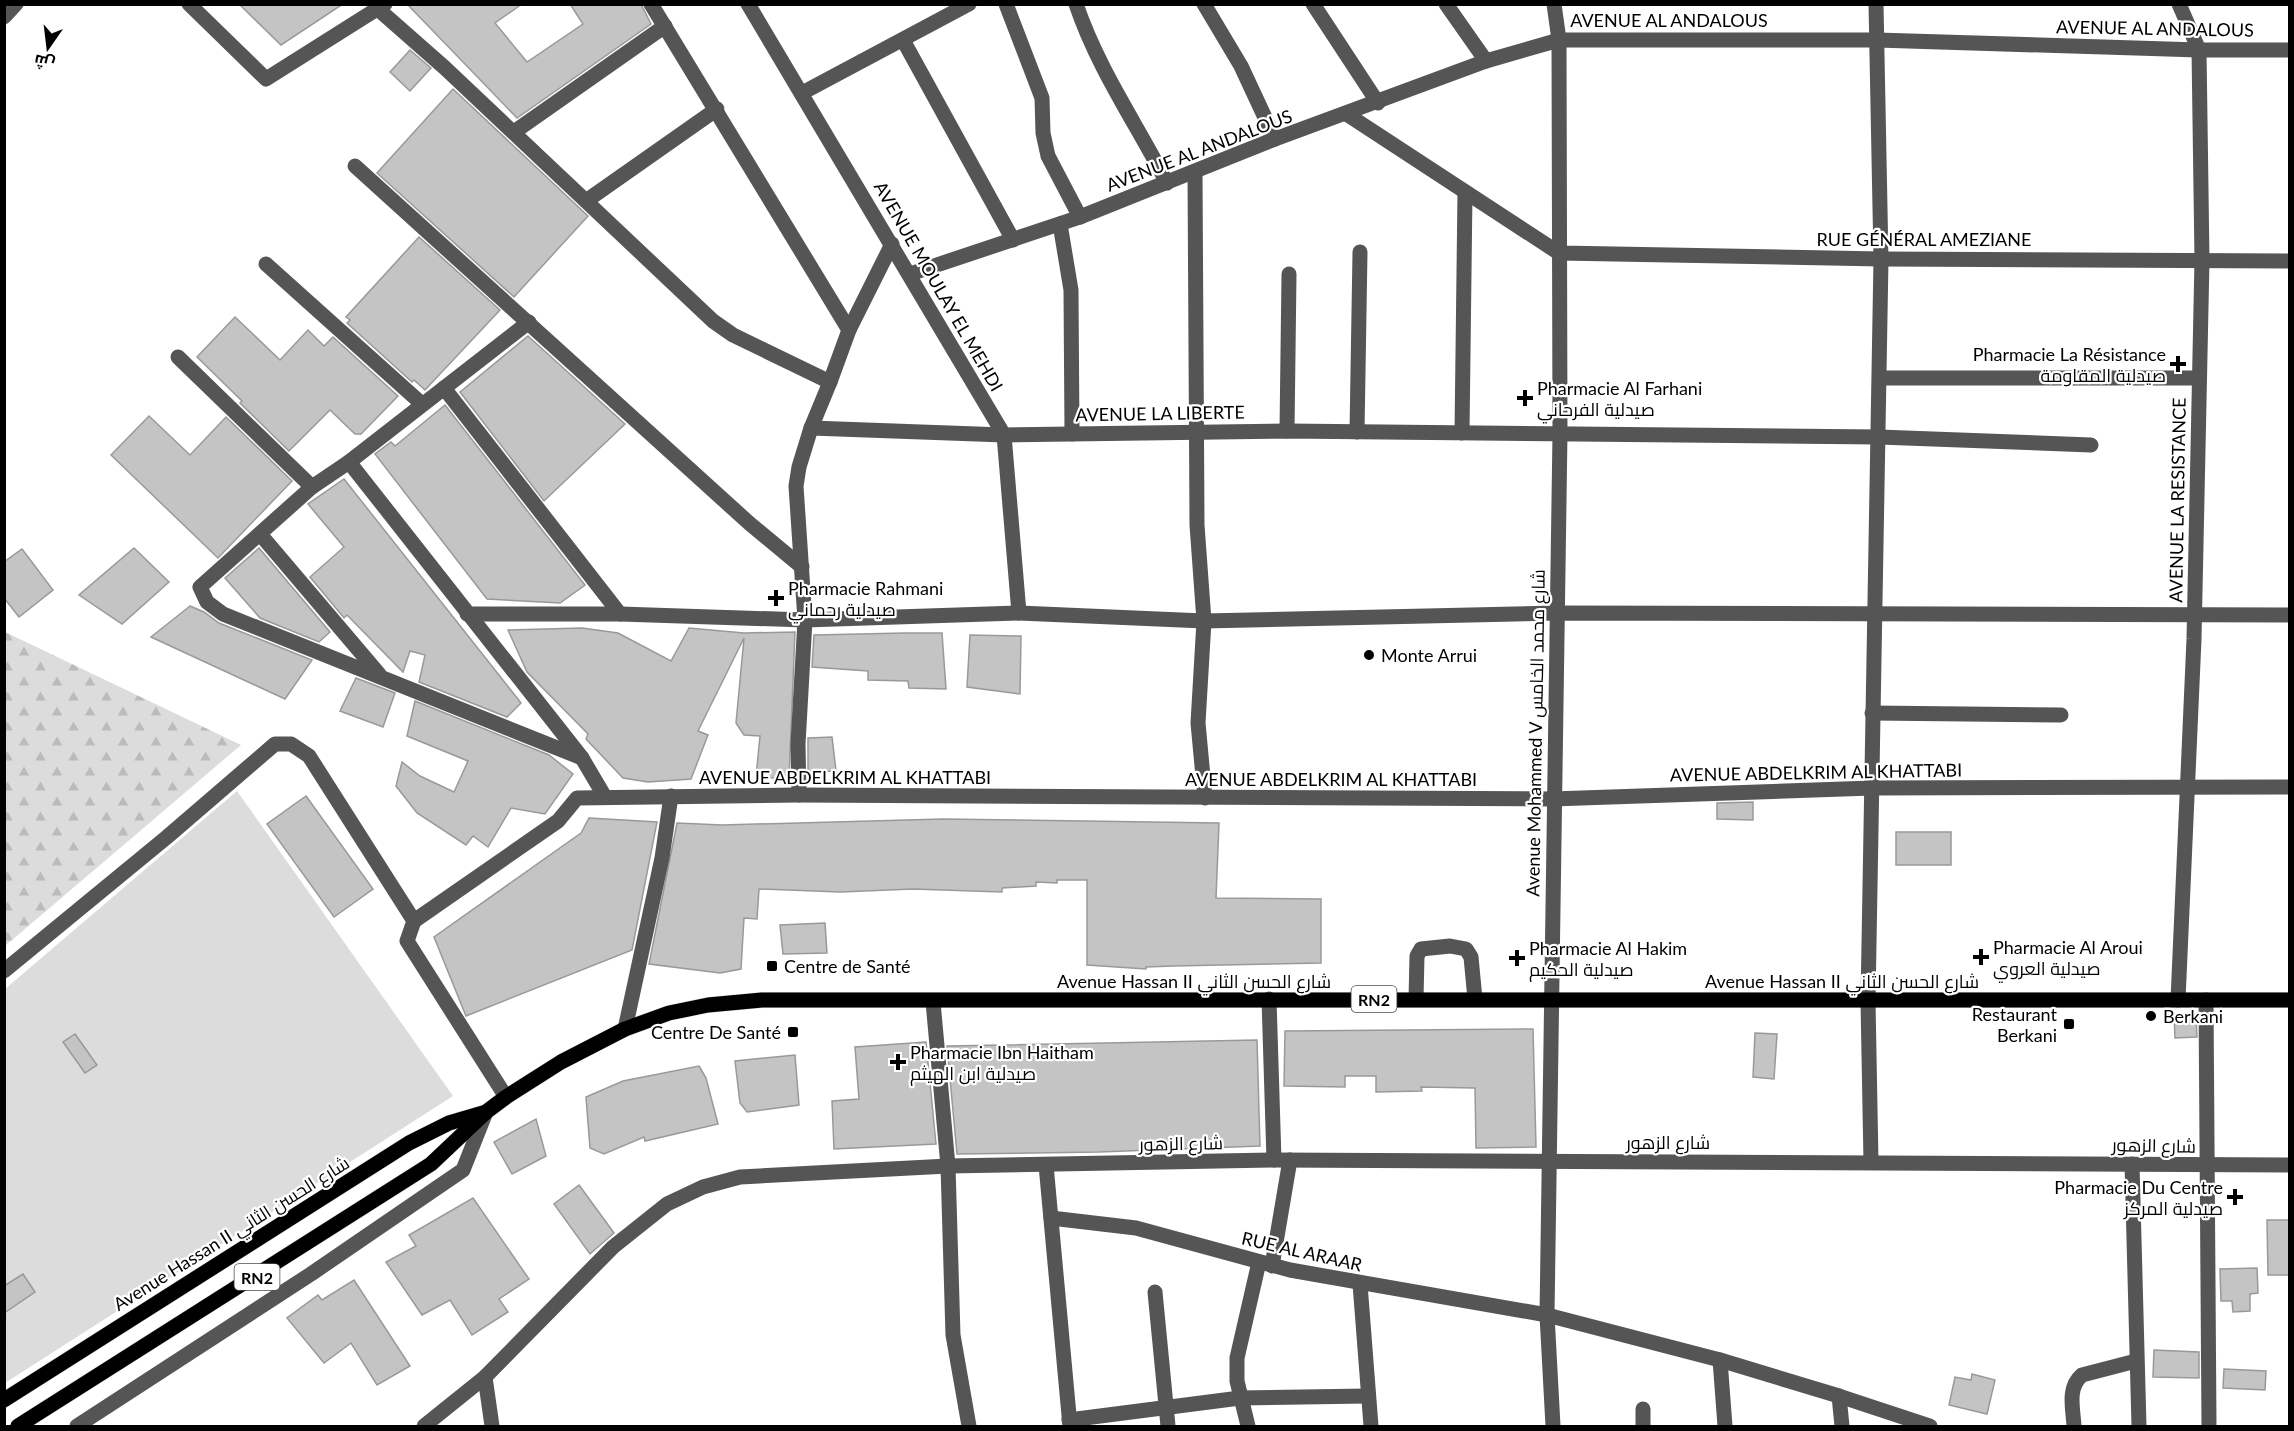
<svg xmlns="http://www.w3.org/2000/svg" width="2294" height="1431" font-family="Lato,Cairo,sans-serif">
<defs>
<pattern id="forest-firs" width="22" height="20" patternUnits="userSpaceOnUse" patternTransform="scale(1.5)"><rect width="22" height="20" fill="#dcdcdc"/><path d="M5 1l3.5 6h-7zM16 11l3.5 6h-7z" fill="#bbb"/></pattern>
</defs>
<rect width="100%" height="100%" fill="#fff"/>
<!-- green -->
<polygon fill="#dcdcdc" points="237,791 453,1096 5,1383 5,989"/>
<!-- forest -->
<polygon fill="url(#forest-firs)" points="5,632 241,745 5,946 4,946"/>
<!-- building -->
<g fill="#c4c4c4" stroke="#999" stroke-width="1.5">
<polygon points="239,4 343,4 281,45"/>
<polygon points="407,4 522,4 495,23 527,62 583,24 570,4 641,4 651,24 517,118"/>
<polygon points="410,50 431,68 410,91 390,72"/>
<polygon points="453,89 588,216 514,297 377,173"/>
<polygon points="419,237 500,310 425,390 414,380 412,382 347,323 350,320 346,317"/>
<polygon points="235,317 280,360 308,330 324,346 333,337 398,396 361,434 355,434 330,410 289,451 240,403 242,401 197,357"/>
<polygon points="528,336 625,424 544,501 460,392"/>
<polygon points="445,405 585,585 560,603 487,599 375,454 391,442 395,446"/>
<polygon points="149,416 190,455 226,417 292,481 218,558 111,455"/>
<polygon points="344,479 521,703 507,717 419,682 425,655 410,651 403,672 347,615 344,618 310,577 344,547 308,504"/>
<polygon points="134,548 169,582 122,624 79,595"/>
<polygon points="259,548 330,632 319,642 260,618 225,578"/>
<polygon points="22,549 53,590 19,617 4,598 4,562"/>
<polygon points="190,606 204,612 219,623 312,660 285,699 151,637"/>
<polygon points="582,628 618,633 671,661 689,628 744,633 795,632 789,779 756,777 760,736 744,735 736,723 744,638 698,731 708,735 691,779 648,782 623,778 586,739 588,734 527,672 508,630"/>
<polygon points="905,633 942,633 946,689 909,688 908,681 868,680 868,671 812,667 814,635"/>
<polygon points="970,635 1021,636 1020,694 967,687"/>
<polygon points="356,678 395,693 383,727 340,711"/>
<polygon points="415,701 549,755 573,774 545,814 511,808 488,847 473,836 466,845 417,813 396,786 402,762 420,776 454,792 468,761 407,736"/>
<polygon points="832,737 836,771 808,772 808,738"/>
<polygon points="306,796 373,889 334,917 267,824"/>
<polygon points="1753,802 1753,820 1717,819 1717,803"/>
<polygon points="589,818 657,822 632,950 466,1016 434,937 581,833"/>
<polygon points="943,819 1219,823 1216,898 1321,899 1321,963 1173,966 1146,967 1146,969 1087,965 1087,880 1057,880 1057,883 1036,882 1036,886 1002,888 1002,892 913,889 840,892 759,889 757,919 744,918 741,969 720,973 649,964 677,823 722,825"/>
<rect x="1896" y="832" width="55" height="33"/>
<polygon points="825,923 827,953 783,954 780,925"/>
<polygon points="2174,1014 2196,1014 2197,1037 2175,1038"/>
<polygon points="1533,1029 1536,1147 1476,1148 1475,1088 1421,1087 1422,1091 1376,1092 1376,1076 1345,1076 1345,1087 1284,1086 1285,1031"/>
<polygon points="1755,1033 1777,1034 1774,1079 1753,1077"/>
<polygon points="75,1034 97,1065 85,1073 63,1042"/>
<polygon points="1257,1040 1260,1146 1099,1152 957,1154 947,1046"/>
<polygon points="926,1042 936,1144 834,1149 832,1101 859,1099 855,1047"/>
<polygon points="795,1055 799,1105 747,1112 740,1103 735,1061"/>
<polygon points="699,1066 706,1078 718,1124 645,1141 644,1137 604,1154 590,1148 586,1097 623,1081"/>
<polygon points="536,1119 546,1156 512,1174 494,1142"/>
<polygon points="579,1185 614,1233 590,1254 554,1204"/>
<polygon points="473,1198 529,1279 499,1299 508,1312 472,1335 450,1300 422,1315 386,1262 416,1246 409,1235"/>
<polygon points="2267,1220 2289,1220 2289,1275 2268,1275"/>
<polygon points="2257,1268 2258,1293 2250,1294 2250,1311 2233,1312 2232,1301 2221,1301 2220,1269"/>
<polygon points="23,1274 35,1292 4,1313 4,1286"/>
<polygon points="354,1280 410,1366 377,1385 351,1343 324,1363 287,1318 318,1295 322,1300"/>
<polygon points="2154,1350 2199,1352 2199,1378 2153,1377"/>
<polygon points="2224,1369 2266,1371 2265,1390 2223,1388"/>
<polygon points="1972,1374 1995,1380 1987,1414 1949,1405 1955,1377 1971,1380"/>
</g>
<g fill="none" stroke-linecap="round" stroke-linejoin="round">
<defs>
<g id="major">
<polyline points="4,1400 409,1143 449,1123 483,1113"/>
<polyline points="18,1426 431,1164 486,1112 506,1097 561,1062 625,1029 669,1013 708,1005 762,1000 2290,1000"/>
</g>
</defs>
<!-- major casing -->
<use href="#major" stroke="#dbdbdb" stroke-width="16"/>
<!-- minor -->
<g stroke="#555" stroke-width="15">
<polyline points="189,4 266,79 385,4"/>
<polyline points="651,4 849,330 830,382"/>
<polyline points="748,4 1004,435 1019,613"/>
<polyline points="1006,4 1042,98 1043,133 1048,156 1080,217"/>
<path d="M1076 4C1098 69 1136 123 1167 183"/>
<polyline points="1204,4 1241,66 1275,139"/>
<polyline points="1313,4 1378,103"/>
<polyline points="1446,4 1486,61"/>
<polyline points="378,9 445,68 713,321 733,335 830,382 811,428"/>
<polyline points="4,17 16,4"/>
<polyline points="903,40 1013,240"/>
<polyline points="802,93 969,4"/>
<polyline points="1348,115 1559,253 1881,259 2290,261"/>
<polyline points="514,132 665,26"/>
<polyline points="355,166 749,523 802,567"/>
<polyline points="1195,172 1197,525 1204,621 1198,723 1205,798"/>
<polyline points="586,201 717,109"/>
<polyline points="1060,224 1071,290 1072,434"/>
<polyline points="266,264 422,404"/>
<polyline points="910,274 1080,217 1275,139 1486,61 1559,40 1877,40 2199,50 2290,50"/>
<polyline points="529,322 349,462 312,487 200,587 207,602 223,614 582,758"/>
<polyline points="849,330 892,244"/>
<polyline points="178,357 312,487"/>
<polyline points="1880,378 2198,378"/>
<polyline points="444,388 620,614"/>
<polyline points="1287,431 1289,274"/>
<polyline points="1357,432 1360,252"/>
<polyline points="1462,433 1465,192"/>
<polyline points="349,462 582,758 605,797"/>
<polyline points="260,534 379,674"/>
<polyline points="467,614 620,614 805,620 1019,613 1204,621 1556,613 2290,615"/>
<polyline points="1872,713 2061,715"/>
<polyline points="799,795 798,744 805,620 796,486 799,467 811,428 1004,435 1287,431 1879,437 2091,445"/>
<polyline points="414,921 558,821 577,798 799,795 1552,799 1872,788 2290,787"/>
<polyline points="4,971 167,837 275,744 291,744 309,756 414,921 407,941 506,1097"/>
<polyline points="1269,999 1274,1160"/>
<polyline points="1416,999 1417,956 1421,949 1450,946 1466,949 1471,957 1475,999"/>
<polyline points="2178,1000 2194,639 2202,260 2199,50 2179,4"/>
<polyline points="2206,1000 2209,1426"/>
<polyline points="933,1002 948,1166 953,1335 969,1426"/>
<polyline points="625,1029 662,858 671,796"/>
<polyline points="1871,1162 1868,1001 1881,259 1876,4"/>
<polyline points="2132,1164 2139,1426"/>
<polyline points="1046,1165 1070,1426"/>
<polyline points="1051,1218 1136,1228 1290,1270 1547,1315 1720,1360 1839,1396 1842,1426"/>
<polyline points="1272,1266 1290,1160"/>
<polyline points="1360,1284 1371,1426"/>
<polyline points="1155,1292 1168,1426"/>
<polyline points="1720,1360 1725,1426"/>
<polyline points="485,1377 492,1426"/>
<polyline points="1839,1396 1930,1426"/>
<polyline points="1643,1409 1643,1426"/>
<polyline points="1069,1420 1240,1398 1367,1396"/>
<polyline points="77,1426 311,1274 463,1170 486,1112"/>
<polyline points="424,1426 485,1377 613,1247 667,1204 703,1187 740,1177 948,1166 1274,1160 2290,1165"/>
<polyline points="1248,1426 1237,1381 1237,1358 1259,1262"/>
<polyline points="1553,1426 1547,1315 1560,433 1559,40 1554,4"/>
<path d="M2074 1426C2073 1408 2067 1388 2082 1375L2136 1361"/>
</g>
<!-- major -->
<use href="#major" stroke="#000" stroke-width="15"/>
</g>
<!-- markers -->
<g fill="#000" stroke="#fff" stroke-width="2">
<path d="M2175 355h6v6h6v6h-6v6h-6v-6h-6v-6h6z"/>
<path d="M1522 389h6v6h6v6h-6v6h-6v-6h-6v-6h6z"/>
<path d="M773 589h6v6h6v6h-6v6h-6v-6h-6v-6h6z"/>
<circle cx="1369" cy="655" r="6"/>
<path d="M1978 948h6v6h6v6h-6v6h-6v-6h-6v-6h6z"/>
<path d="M1514 949h6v6h6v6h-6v6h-6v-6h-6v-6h6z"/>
<rect x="766" y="960" width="12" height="12" rx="3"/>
<circle cx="2151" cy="1016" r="6"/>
<rect x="2063" y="1018" width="12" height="12" rx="3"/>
<rect x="787" y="1026" width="12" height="12" rx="3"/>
<path d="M895 1053h6v6h6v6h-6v6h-6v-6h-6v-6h6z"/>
<path d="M2232 1188h6v6h6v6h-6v6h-6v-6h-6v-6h6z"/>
</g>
<g text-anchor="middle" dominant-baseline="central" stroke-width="4.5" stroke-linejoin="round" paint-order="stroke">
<!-- shield labels -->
<g fill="#fff" stroke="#4c4c4c" stroke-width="1.5">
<rect x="1351.5" y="986" width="45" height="26" rx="4.5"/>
<rect x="234.5" y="1264" width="45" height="26" rx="4.5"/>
</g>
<g font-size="16" font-weight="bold" fill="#000">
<text x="1374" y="999">RN2</text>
<text x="257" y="1277">RN2</text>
</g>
<!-- street labels -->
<g font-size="18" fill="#000" stroke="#fff">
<text x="1669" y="20">AVENUE AL ANDALOUS</text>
<text transform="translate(2155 28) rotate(1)">AVENUE AL ANDALOUS</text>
<text transform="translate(1199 150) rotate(-21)">AVENUE AL ANDALOUS</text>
<text x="1924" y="239">RUE GÉNÉRAL AMEZIANE</text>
<text transform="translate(939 286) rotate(60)">AVENUE MOULAY EL MEHDI</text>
<text transform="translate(1160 413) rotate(-1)">AVENUE LA LIBERTE</text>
<text transform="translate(2177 500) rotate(-89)">AVENUE LA RESISTANCE</text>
<text transform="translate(1535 733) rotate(-89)">Avenue Mohammed V شارع محمد الخامس</text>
<text transform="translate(1816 772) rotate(-1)">AVENUE ABDELKRIM AL KHATTABI</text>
<text x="845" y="777">AVENUE ABDELKRIM AL KHATTABI</text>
<text x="1331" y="779">AVENUE ABDELKRIM AL KHATTABI</text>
<text x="1194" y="981">Avenue Hassan II شارع الحسن الثاني</text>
<text x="1842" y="981">Avenue Hassan II شارع الحسن الثاني</text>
<text x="1668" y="1142">شارع الزهور</text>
<text transform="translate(1181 1143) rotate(-1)">شارع الزهور</text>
<text transform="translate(2154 1145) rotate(1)">شارع الزهور</text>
<text transform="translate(231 1233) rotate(-32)">Avenue Hassan II شارع الحسن الثاني</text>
<text transform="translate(1302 1251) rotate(13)">RUE AL ARAAR</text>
</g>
<!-- poi labels -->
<g font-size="18" fill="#000" stroke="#fff" text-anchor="start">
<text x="2166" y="354" text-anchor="end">Pharmacie La Résistance<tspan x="2166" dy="21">صيدلية المقاومة</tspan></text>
<text x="1537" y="388">Pharmacie Al Farhani<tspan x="1537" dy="21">صيدلية الفرحاني</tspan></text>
<text x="788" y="588">Pharmacie Rahmani<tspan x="788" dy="21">صيدلية رحماني</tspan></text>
<text x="1381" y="655">Monte Arrui</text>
<text x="1993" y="947">Pharmacie Al Aroui<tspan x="1993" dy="21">صيدلية العروي</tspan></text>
<text x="1529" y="948">Pharmacie Al Hakim<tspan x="1529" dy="21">صيدلية الحكيم</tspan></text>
<text x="784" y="966">Centre de Santé</text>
<text x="2057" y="1014" text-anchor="end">Restaurant<tspan x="2057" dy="21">Berkani</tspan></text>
<text x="2163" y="1016">Berkani</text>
<text x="781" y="1032" text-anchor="end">Centre De Santé</text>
<text x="910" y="1052">Pharmacie Ibn Haitham<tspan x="910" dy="21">صيدلية ابن الهيثم</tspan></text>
<text x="2223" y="1187" text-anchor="end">Pharmacie Du Centre<tspan x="2223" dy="21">صيدلية المركز</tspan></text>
</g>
</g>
<!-- border -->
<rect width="2294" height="1431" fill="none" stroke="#000000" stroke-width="12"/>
<!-- north arrow -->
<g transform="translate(48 48) rotate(194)" stroke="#ffffff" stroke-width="4.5" paint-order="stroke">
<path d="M0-4.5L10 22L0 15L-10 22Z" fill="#000000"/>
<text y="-9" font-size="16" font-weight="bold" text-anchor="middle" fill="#000000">ش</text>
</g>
</svg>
